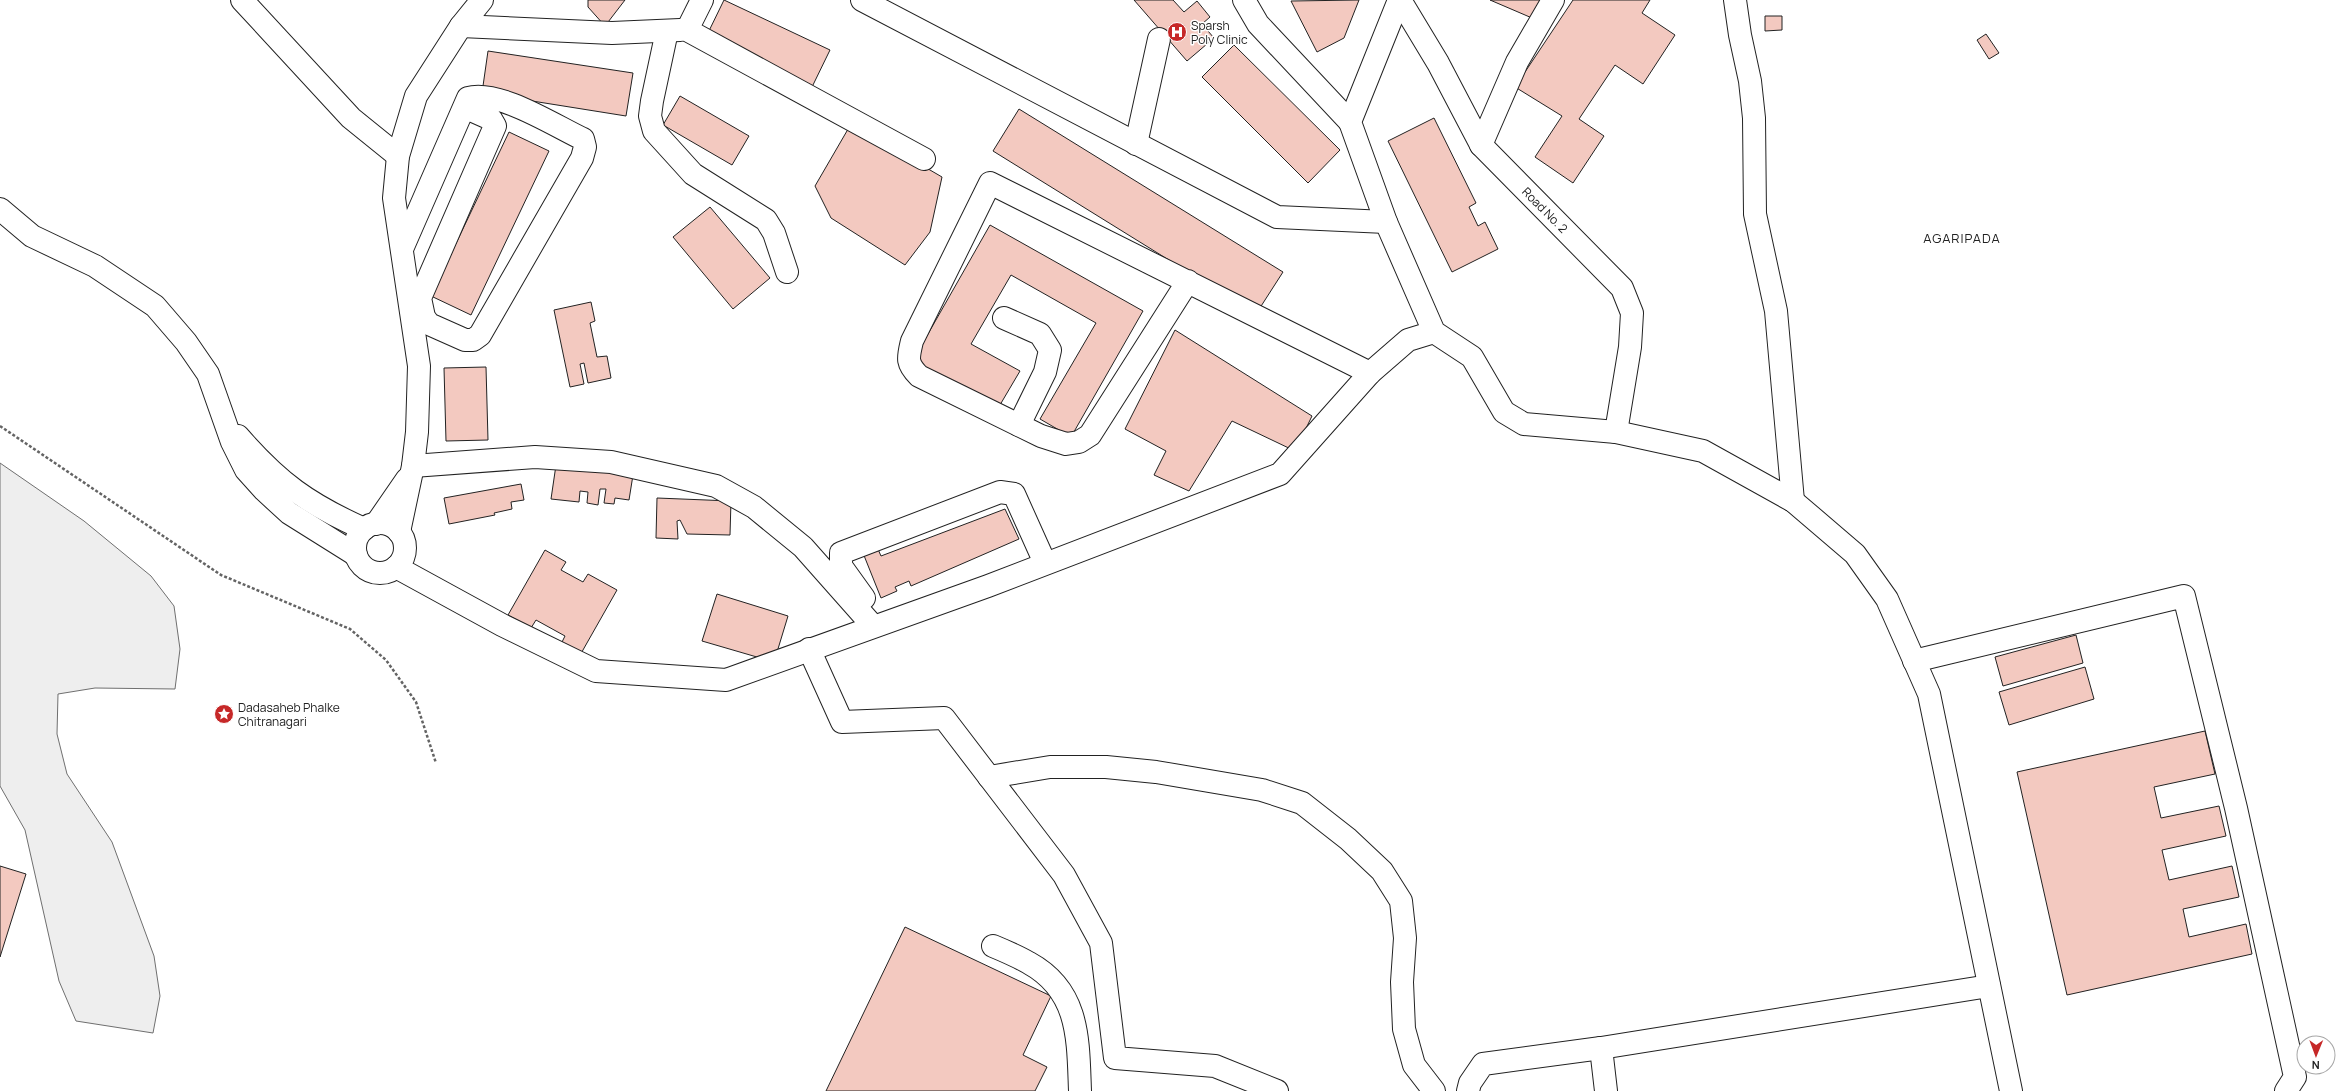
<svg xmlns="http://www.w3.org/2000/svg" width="2352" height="1091" font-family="Manrope,sans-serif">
<rect width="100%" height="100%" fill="#fff"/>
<!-- green -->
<polygon fill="#eee" stroke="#6f6f6f" points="0,463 84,521 151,576 174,606 180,649 175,689 95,688 58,694 57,734 67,774 112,842 154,956 160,996 153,1033 76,1021 59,981 25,830 0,786"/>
<!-- building -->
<g fill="#f3c9c0" stroke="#222">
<polygon points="588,0 625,0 605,26 588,7"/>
<polygon points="724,0 830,50 812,87 706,37"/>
<polygon points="1134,0 1173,0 1184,12 1197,1 1210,17 1202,24 1214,38 1187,61"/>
<polygon points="1359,0 1344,38 1317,52 1291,1"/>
<polygon points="1490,0 1548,0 1539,21"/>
<polygon points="1573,0 1650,0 1642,13 1675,35 1643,84 1615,65 1579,119 1604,136 1573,183 1535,157 1562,116 1515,87"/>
<polygon points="1765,16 1782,16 1782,30 1765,31"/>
<polygon points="1986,34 1999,53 1989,59 1977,40"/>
<polygon points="1234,45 1340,150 1308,183 1202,77"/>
<polygon points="488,51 633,73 626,116 482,93"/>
<polygon points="680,96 749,136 732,165 663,125"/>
<polygon points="1019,109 1283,272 1256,314 993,151"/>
<polygon points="1434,118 1476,203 1469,207 1478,226 1485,222 1498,249 1452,272 1388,141"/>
<polygon points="851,124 942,177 930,232 905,265 831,218 815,186"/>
<polygon points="509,132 549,151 471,315 431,296"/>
<polygon points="710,207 770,278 733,309 673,237"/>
<polygon points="990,225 1143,311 1071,437 1040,419 1096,323 1011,275 971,344 1020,371 997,410 912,362"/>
<polygon points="591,302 595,321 590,323 597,357 607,356 611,378 588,383 584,363 580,364 584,384 570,387 554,310"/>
<polygon points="1175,330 1312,416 1295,451 1232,421 1189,491 1154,475 1166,451 1125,429"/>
<polygon points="486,367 488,440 446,441 444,368"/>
<polygon points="556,465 633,475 629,500 615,498 614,504 604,503 606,489 600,489 598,505 587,503 588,492 580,491 579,502 551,499"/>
<polygon points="521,484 524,500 511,502 512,509 494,513 495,515 449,524 444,498"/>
<polygon points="657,498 731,501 730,535 687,534 680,520 677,521 678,539 656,538"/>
<polygon points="1005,509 1019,539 911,586 909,581 895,587 897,591 881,598 863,553 877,547 881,556"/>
<polygon points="545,550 566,562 561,570 583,582 588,574 617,590 579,657 560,646 565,636 536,620 531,628 508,615"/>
<polygon points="717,594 788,616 774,662 702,641"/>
<polygon points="2076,635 2083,663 2003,686 1995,657"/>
<polygon points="2085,667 2094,699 2009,725 1999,692"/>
<polygon points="2205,731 2215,774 2154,787 2161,818 2219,806 2226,836 2162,850 2169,880 2232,866 2239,897 2183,909 2189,937 2246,924 2252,954 2067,995 2017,772"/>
<polygon points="0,866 26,874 0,957"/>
<polygon points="905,927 1051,996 1023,1055 1047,1067 1035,1091 826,1091"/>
</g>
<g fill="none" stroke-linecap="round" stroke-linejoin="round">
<defs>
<g id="minor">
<polyline points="242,0 351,118 398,156"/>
<polyline points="702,0 687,30 924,159"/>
<polyline points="862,0 1277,217 1386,222"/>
<polyline points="1244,0 1258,24 1350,122"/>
<polyline points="1399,0 1350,122 1386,222 1434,332 1472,357 1504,412 1524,424 1616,432 1703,451 1793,501 1855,554 1887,599 1929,694 2011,1091"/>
<polyline points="1400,0 1438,63 1481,145 1622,288 1632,313 1630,347 1616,432"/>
<polyline points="1735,0 1740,35 1750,81 1754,118 1755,214 1776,311 1793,501"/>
<polyline points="461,26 612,33 680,30"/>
<polyline points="667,31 652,101 650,116 654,131 693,174 766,220 774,233 787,272"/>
<polyline points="1136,144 1159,39"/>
<polyline points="1481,145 1517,62 1553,0"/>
<polyline points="0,209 32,236 95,266 155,306 186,342 208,374 232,442 246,470 264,490 289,513 356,555"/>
<path d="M402 249 468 98C498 89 555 126 583 139L585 147 582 158 480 335 473 340H465L429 324 424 317 420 298 495 126 491 119 464 107"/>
<path d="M1188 281 1090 435 1079 442 1066 444 1041 436 919 376C906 363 908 358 912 341L990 183 1370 373"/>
<polyline points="1004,318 1040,334 1050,350 1045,372 1019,425"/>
<path d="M238 436C279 483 308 504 364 529"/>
<polyline points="413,466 535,457 611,462 716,486 754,507 803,547 873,626"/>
<circle cx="380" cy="548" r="25"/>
<polyline points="376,524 407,479"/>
<polyline points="399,532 413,466 417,432 419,366 394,198 398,156 416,96 461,26 482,0"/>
<polyline points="396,567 502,625 596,671 726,680 988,586 1280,474 1370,373 1408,340 1434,332"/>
<polyline points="864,598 841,566 841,553 1000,492 1014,494 1045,563"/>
<polyline points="809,649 842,722 944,718 1064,875 1101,943 1115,1058 1215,1066 1277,1091"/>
<polyline points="1914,661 2184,596 2236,808 2295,1077 2286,1091"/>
<polyline points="989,777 1050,767 1106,767 1156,772 1262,790 1302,803 1348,839 1382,871 1401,901 1405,938 1402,982 1404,1029 1414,1065 1434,1091"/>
<path d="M993 946C1005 951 1017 956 1029 963 1080 991 1078 1040 1080 1091"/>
<polyline points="1601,1048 1606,1091"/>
<polyline points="1468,1091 1470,1083 1483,1064 1601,1048 1989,986"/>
</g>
</defs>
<!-- minor casing -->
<use href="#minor" stroke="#222" stroke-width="24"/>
<!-- path -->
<polyline stroke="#646464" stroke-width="2.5" stroke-dasharray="3 2" stroke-linecap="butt" points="0,426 221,575 350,629 386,660 416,702 436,763"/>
<!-- minor -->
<use href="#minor" stroke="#fff" stroke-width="22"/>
</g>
<!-- icons -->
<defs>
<symbol id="hospital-disc" viewBox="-11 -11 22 22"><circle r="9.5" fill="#c62828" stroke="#fff"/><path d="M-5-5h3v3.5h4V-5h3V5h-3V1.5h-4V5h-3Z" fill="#fff"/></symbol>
<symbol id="sight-disc" viewBox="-11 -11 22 22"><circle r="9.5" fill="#c62828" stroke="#fff"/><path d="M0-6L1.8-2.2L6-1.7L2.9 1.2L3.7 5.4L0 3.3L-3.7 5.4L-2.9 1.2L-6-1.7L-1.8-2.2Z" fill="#fff"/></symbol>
</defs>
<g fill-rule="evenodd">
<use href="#hospital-disc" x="1166" y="21" width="22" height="22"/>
<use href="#sight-disc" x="213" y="703" width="22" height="22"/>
</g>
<g text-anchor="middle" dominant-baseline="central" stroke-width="3" stroke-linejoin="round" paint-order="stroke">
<!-- poi labels -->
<g font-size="12" fill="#222" stroke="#fff" text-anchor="start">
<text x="1191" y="25">Sparsh<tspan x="1191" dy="14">Poly Clinic</tspan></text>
<text x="238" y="707">Dadasaheb Phalke<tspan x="238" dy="14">Chitranagari</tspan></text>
</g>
<!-- street labels -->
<g font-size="12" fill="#222" stroke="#fff">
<text transform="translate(1545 210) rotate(45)">Road No. 2</text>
</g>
<!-- neighbourhood labels -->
<g font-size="13" letter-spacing="1" fill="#222" stroke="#fff">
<text x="1962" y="238">AGARIPADA</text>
</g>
</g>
<!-- north arrow -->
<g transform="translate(2316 1055) rotate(181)"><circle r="19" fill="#ffffff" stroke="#a7a7a7"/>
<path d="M0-3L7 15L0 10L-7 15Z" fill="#c62828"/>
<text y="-6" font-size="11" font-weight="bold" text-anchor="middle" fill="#222222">N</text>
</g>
</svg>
